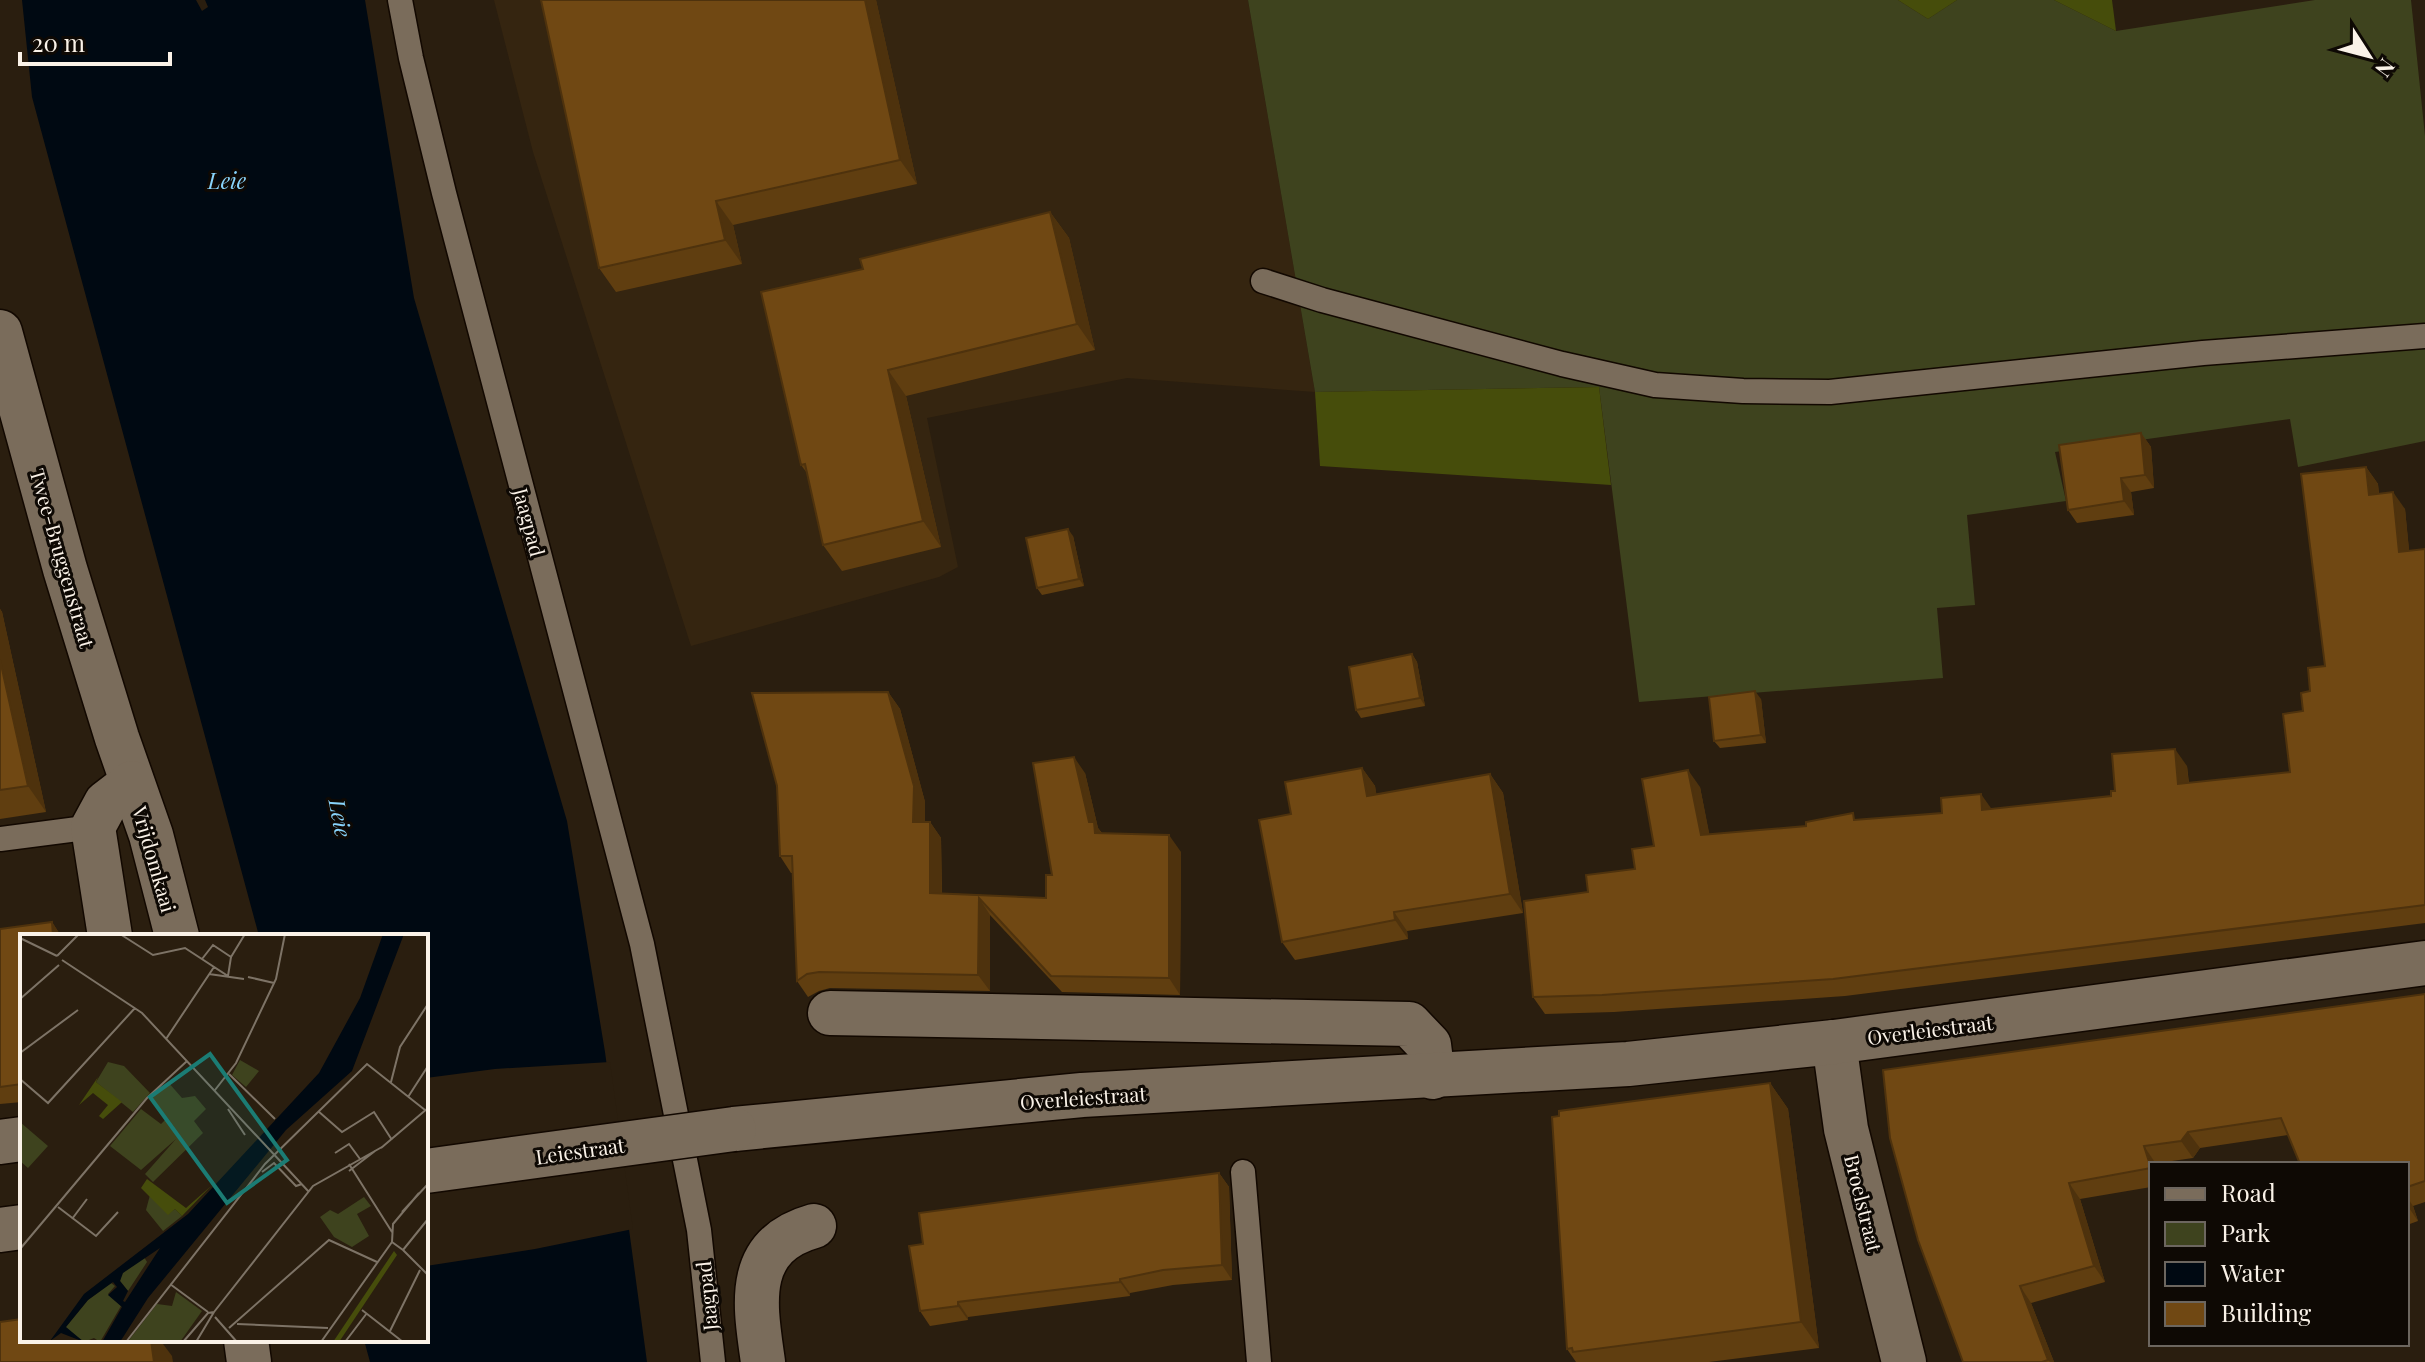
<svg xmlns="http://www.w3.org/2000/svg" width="2425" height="1362" font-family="'Playfair Display',serif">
<rect width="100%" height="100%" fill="#2a1e0f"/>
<!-- built -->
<polygon fill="#352510" points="494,0 1248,0 1315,392 1127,378 927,418 958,567 939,577 691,646 533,152"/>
<!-- green -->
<polygon fill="#3e431e" points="1248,0 1898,0 1928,19 1957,0 2054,0 2116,31 2315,0 2411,0 2425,136 2425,441 2298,467 2290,419 2055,452 2066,501 1967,515 1975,605 1937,608 1943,678 1639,702 1599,387 1315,392"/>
<!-- forest -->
<g fill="#464d0b">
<polygon points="1898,0 1957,0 1928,19"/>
<polygon points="2054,0 2112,0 2116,31"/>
<polygon points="1599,387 1611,485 1320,466 1315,392"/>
</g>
<!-- water -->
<polygon fill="#000912" points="22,0 196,0 202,11 208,7 205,0 365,0 414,298 567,821 605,1052 647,1362 370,1362 364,1340 426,1340 426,936 259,936 32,97"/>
<!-- pier -->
<polygon fill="#2a1e0f" points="610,1062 633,1229 535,1249 426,1266 426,1078 495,1069"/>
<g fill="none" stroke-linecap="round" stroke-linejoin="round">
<defs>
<g id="service">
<polyline points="400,0 411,58 444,193 642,944 699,1230 713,1362"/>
<polyline points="1263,281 1322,300 1562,364 1655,385 1743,391 1830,392 2203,353 2425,336"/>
<polyline points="0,839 93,827"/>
<polyline points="1243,1172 1259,1362"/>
</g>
<g id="minor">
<polyline points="0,332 65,569 117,738 151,835 177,936"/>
<polyline points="110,936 93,827 106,803 132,783"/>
<polyline points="830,1013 1409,1024 1429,1045 1433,1077"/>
<polyline points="1834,1042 1846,1129 1904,1362"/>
<polyline points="0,1142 22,1139"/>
<polyline points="246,1340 249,1362"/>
<path d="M763 1362C755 1305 743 1246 814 1226"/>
</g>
<g id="secondary">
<polyline points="734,1129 1082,1095 1628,1064 1834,1042 2425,963"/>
<polyline points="0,1230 22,1227"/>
</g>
</defs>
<!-- service casing -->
<use href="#service" stroke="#120800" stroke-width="27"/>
<!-- minor casing -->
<use href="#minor" stroke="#120800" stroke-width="47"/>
<!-- secondary casing -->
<use href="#secondary" stroke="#120800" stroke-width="47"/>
<!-- service -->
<use href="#service" stroke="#7a6c5b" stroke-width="24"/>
<!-- minor -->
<use href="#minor" stroke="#7a6c5b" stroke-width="44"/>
<!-- secondary -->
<use href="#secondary" stroke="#7a6c5b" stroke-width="44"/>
<defs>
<polyline id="secondary-bridge" points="426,1171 734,1129"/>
</defs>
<!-- secondary-bridge casing -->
<use href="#secondary-bridge" stroke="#120800" stroke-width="47" stroke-linecap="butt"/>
<!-- secondary-bridge -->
<use href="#secondary-bridge" stroke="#7a6c5b" stroke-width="44"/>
</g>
<!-- wall -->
<g fill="#603e10">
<polygon points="876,0 917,184 733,225 742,264 616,292 599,268"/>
<polygon points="1050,212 1069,238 1095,350 906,396 941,547 842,571 823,545 807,473 801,465 863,269"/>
<polygon points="2141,433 2151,447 2154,488 2131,492 2134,515 2077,523 2068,510"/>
<polygon points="2366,467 2378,484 2379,494 2405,509 2409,551 2425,549 2425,923 1845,996 1614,1012 1545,1014 1533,997 1588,892 1635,869 1700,787 1709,834 1806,826 1858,820 1991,809 2111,796 2115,791 2187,766 2189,783 2290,772 2303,711 2310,691 2325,666"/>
<polygon points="1073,536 1084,586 1042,595 1037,588"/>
<polygon points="0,609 2,612 46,812 0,819"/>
<polygon points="1412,654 1417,662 1425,706 1361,718 1356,710"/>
<polygon points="888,692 900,709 925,802 925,822 930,822 941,838 942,893 1046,898 1052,875 1085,773 1098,828 1102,833 1181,852 1180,995 1062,992 990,915 990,991 830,988 819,991 808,997 797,981 792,873 791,873 780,856"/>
<polygon points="1761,699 1766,743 1720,748 1714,741"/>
<polygon points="1362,768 1375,786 1376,794 1490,774 1503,793 1523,913 1407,931 1408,939 1295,960 1282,942 1291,814"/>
<polygon points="52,922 61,936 22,936 22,1102 0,1104 0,929"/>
<polygon points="2425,994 2425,1202 2413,1206 2418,1221 2407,1225 2407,1164 2288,1135 2200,1148 2193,1158 2151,1164 2151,1187 2080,1199 2105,1282 2031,1303 2054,1362 1963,1362 1918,1240"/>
<polygon points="1770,1083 1788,1109 1819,1348 1709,1362 1576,1362 1567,1349"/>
<polygon points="1219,1173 1229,1187 1232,1280 1173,1285 1130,1293 1130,1296 968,1317 968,1320 930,1326 920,1311 923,1244"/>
</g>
<!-- shaded-wall -->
<g fill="#4e320d">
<polygon points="865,0 876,0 917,184 900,160"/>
<polygon points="716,201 733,225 742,264 725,240"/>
<polygon points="1050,212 1069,238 1095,350 1077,324"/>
<polygon points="888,370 906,396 941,547 923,521"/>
<polygon points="2141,433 2151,447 2154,488 2145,475"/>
<polygon points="2366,467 2378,484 2380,512 2369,495"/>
<polygon points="2121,478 2131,492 2134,515 2124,501"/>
<polygon points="2393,492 2405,509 2411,569 2399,552"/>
<polygon points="1068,529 1073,536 1084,586 1079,579"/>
<polygon points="0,609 2,612 46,812 28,786 0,660"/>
<polygon points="1412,654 1417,662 1425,706 1420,698"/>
<polygon points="1755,691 1761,699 1766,743 1761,735"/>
<polygon points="888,692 900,709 925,802 925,838 913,822"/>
<polygon points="2175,749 2187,766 2190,801 2178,784"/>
<polygon points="1074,757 1085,773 1098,828 1106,839 1095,833 1089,822"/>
<polygon points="1362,768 1375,786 1380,814 1367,796"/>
<polygon points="1688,770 1700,787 1713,852 1701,835"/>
<polygon points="1490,774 1503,793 1523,913 1510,894"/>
<polygon points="1981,794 1993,811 1982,810"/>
<polygon points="930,822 941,838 942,909 930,893"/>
<polygon points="1169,835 1181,852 1180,995 1169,978"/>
<polygon points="979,898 990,915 990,991 978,975"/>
<polygon points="1394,912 1407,931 1408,939 1395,920"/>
<polygon points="52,922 61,936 53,936"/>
<polygon points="1770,1083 1788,1109 1819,1348 1801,1322"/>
<polygon points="2188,1132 2200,1148 2193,1158 2181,1141"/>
<polygon points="2144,1146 2156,1164 2151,1164"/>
<polygon points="1219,1173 1229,1187 1232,1280 1222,1265"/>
<polygon points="2069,1183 2080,1199 2105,1282 2094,1266"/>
<polygon points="2407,1197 2413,1206 2418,1221 2407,1205"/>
<polygon points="1120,1279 1130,1293 1130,1296 1120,1282"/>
<polygon points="2020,1286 2031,1303 2054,1362 2050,1362 2048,1360"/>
<polygon points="958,1302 968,1317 968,1320 958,1306"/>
<polygon points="151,1340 160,1340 172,1356 173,1362 154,1362"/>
</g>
<!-- building -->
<g fill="#704813" stroke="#4e320d" stroke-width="2">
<polygon points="541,0 865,0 900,160 716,201 725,240 599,268"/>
<polygon points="1050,212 1077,324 888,370 923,521 823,545 805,464 801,465 761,292 863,269 860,259"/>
<polygon points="2141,433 2145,475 2121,478 2124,501 2068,510 2059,445"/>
<polygon points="2366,467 2369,495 2393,492 2399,552 2425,549 2425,905 1833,979 1602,995 1533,997 1524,901 1588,892 1586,875 1635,869 1632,849 1654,846 1642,779 1688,770 1701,835 1806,826 1806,822 1853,813 1854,820 1942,813 1941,798 1981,794 1982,810 2111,796 2111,791 2115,791 2112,754 2175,749 2178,784 2290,772 2283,714 2303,711 2301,693 2310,691 2308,668 2325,666 2301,474"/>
<polygon points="1068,529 1079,579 1037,588 1026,538"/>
<polygon points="1412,654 1420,698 1356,710 1349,667"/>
<polygon points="0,660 28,786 0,790"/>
<polygon points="1755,691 1761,735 1714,741 1709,697"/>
<polygon points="888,692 914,786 913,822 930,822 930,893 1046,898 1046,875 1052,875 1033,763 1074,757 1089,822 1094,822 1095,833 1169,835 1169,978 1051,976 979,898 978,975 819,972 807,974 797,981 792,856 780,856 777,786 752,693"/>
<polygon points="1362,768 1367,796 1490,774 1510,894 1394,912 1395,920 1282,942 1259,820 1291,814 1285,782"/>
<polygon points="52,922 53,936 22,936 22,1084 0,1087 0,929"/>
<polygon points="2425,994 2425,1181 2407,1187 2407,1164 2300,1164 2281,1118 2188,1132 2181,1141 2144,1146 2151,1168 2069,1183 2094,1266 2020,1286 2048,1360 2042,1362 1963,1362 1918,1240 1890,1138 1883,1070"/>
<polygon points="1770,1083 1801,1322 1573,1352 1572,1348 1567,1349 1552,1117 1559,1116 1559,1111"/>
<polygon points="1219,1173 1222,1265 1163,1270 1120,1279 1120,1282 958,1302 958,1306 920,1311 909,1246 923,1244 919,1213"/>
<polygon points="22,1319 22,1340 151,1340 154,1362 0,1362 0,1322"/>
</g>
<g text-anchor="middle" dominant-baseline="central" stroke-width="6" stroke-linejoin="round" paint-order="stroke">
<!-- street labels -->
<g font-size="20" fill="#faf2e8" stroke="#0e0904">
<text transform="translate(530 522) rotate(75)">Jaagpad</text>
<text transform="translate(63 558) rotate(74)">Twee-Bruggenstraat</text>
<text transform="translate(155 859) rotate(74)">Vrijdomkaai</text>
<text transform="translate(1930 1029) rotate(-7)">Overleiestraat</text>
<text transform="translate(1083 1097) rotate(-4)">Overleiestraat</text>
<text transform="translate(580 1150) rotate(-8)">Leiestraat</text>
<text transform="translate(1864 1203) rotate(76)">Broelstraat</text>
<text transform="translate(706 1296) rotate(-96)">Jaagpad</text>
</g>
<!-- water labels -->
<g font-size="22" font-style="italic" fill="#89d4fb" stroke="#0e0904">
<text x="227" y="180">Leie</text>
<text transform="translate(341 818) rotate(79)">Leie</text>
</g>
</g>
<!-- overview -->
<g transform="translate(20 934)">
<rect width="408" height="408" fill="#2a1e0f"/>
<path d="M220 126 239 137 226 153 212 141ZM88 128 104 132 130 159 113 178 76 148ZM148 148 162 164 175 162 186 175 174 187 183 199 133 248 125 240 156 205 121 236 90 212 121 175 141 190 147 184 130 164ZM0 188 28 212 8 234 0 227ZM130 261 148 280 155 275 162 282 143 297 126 276ZM344 263 351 272 337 280 349 302 332 313 314 303 300 283 310 276 318 280ZM124 323 127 328 108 357 100 347 102 339ZM91 349 95 352 88 360 101 372 80 408 74 404 64 408 45 394 68 366ZM156 358 182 377 160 408 109 406 137 370 152 372Z" fill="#3e431e"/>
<path d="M78 143 76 148 102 168 83 185 79 182 88 171 73 159 59 171ZM127 245 166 274 191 252 162 282 155 275 148 281 121 254ZM374 317 377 321 319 408H313Z" fill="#464d0b"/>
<path d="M363 0H384L332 137 266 196 128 364 100 408H82L102 373 88 361 97 353 93 348 68 366 46 393 64 408 41 399 30 407 64 360 168 280 299 139 340 64ZM140 314 105 368 103 367 108 357 100 347 103 339Z" fill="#000912" fill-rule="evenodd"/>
<path fill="none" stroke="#7d7366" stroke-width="2" d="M100 0 133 21 165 14 208 42 211 23M0 4 37 22M37 22 59 0M211 23 225 0M182 25 193 11 211 23M42 26 122 79 289 258M189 40 224 45M228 43 254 49M0 65 39 31M146 105 194 33M0 119 58 76M209 140 255 185M0 145 28 169 115 74M371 148 380 113 408 70M195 156 216 129 256 45 265 0M388 163 408 132M208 175 225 201M298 177 322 198 354 178 372 206M361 214 408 174M315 219 329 210 340 225M329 230 372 298M329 237 355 217M242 238 254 229 276 252 282 250M38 273 76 302 98 278M382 278 408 250M52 285 67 265M0 315 127 164 167 127M383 316 372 308 373 290 399 259M383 316 408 285M383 316 408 341M150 350 188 378M342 376 383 408M194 378 293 252 362 213M195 383 217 408M217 390 308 394M209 394 309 306 357 328M370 397 400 336M106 408 245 230 347 130 405 176M163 408 188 379 194 378M176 408 194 378M301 408 372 308M325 408 347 379"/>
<path fill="#1b7c74" fill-opacity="0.15" stroke="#1b7c74" stroke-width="4" d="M190 120 267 226 207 269 130 163Z"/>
<rect width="408" height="408" fill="none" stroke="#faf2e8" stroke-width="4"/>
</g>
<!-- legend -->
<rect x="2149" y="1162" width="260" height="184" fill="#0e0904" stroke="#6c665f" stroke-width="2"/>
<rect x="2165" y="1188" width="40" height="12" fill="#7a6c5b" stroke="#6c665f" stroke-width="2"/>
<text x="2221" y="1202" font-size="24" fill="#faf2e8">Road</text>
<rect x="2165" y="1222" width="40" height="24" fill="#3e431e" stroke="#6c665f" stroke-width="2"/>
<text x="2221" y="1242" font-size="24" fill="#faf2e8">Park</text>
<rect x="2165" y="1262" width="40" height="24" fill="#000912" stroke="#6c665f" stroke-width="2"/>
<text x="2221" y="1282" font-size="24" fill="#faf2e8">Water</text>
<rect x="2165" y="1302" width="40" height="24" fill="#704813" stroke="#6c665f" stroke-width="2"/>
<text x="2221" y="1322" font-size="24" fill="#faf2e8">Building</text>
<!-- north arrow -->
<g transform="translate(2369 56) rotate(126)" stroke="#0e0904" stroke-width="6" paint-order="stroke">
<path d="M0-6L14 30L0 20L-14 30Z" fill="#faf2e8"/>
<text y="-12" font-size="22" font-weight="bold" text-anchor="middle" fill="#faf2e8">N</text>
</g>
<!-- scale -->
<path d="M20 52v12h150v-12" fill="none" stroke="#faf2e8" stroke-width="4"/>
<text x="32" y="52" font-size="24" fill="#faf2e8" stroke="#0e0904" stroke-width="6" paint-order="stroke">20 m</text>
</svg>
